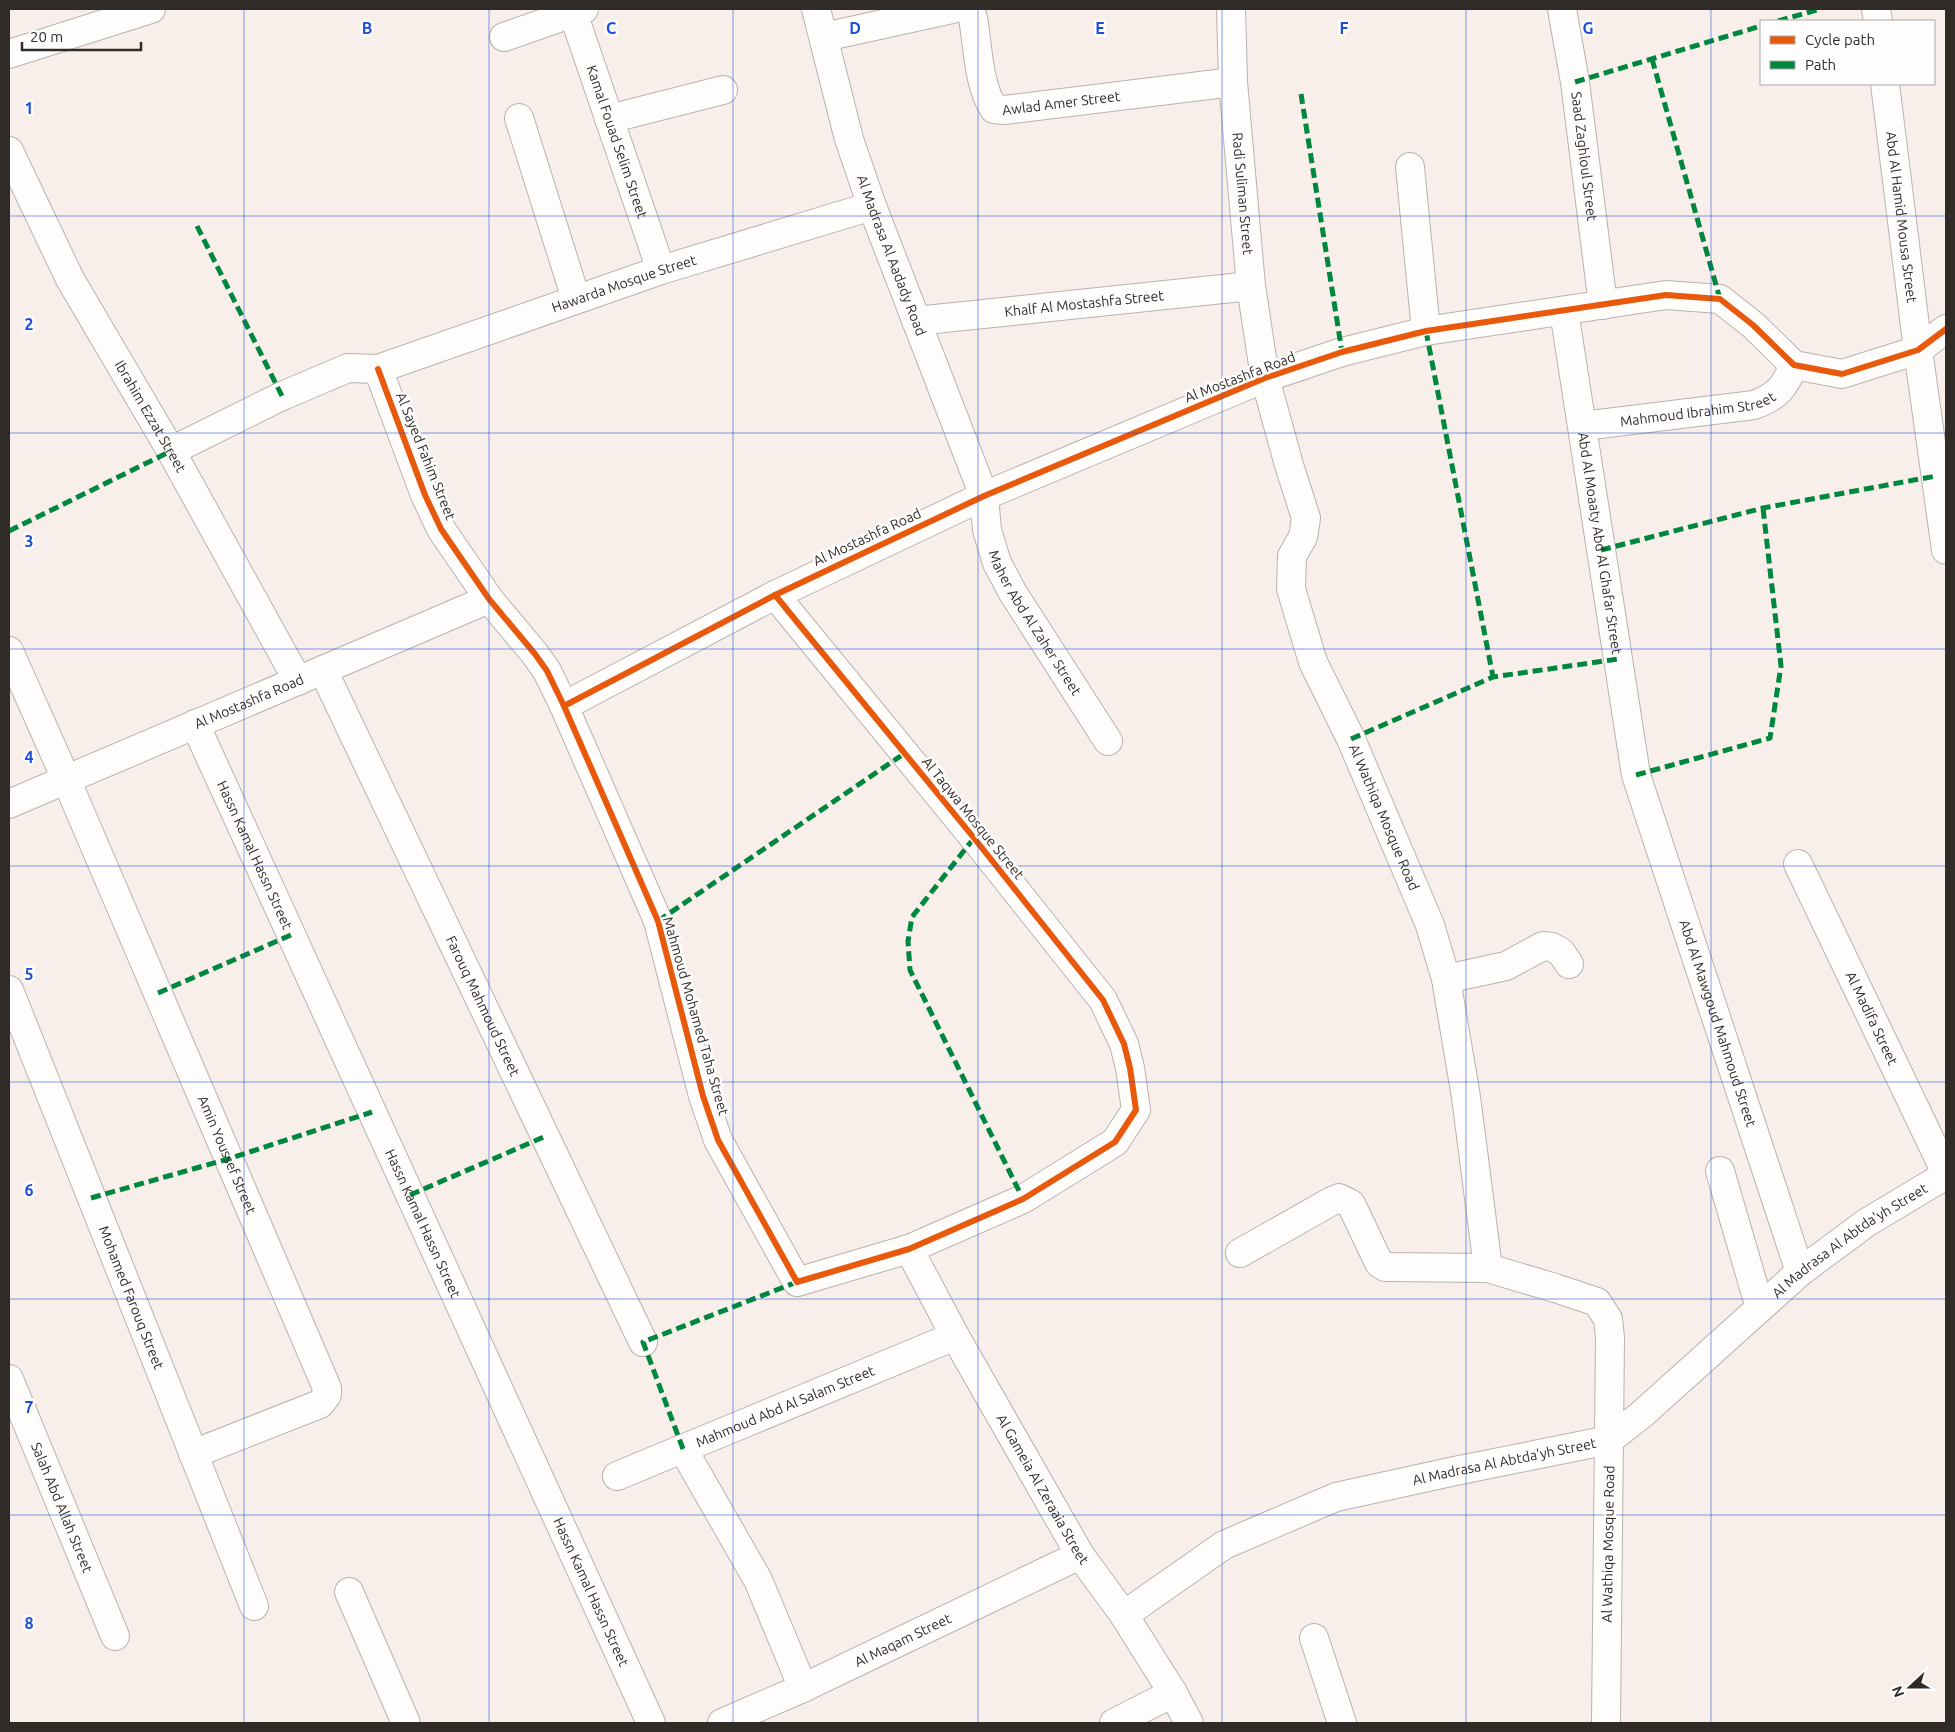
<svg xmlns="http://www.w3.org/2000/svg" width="1955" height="1732" font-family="Ubuntu,sans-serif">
<rect width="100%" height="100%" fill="#f8efeb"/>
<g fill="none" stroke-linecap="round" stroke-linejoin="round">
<defs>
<g id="minor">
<path id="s1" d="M816 9 849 139 872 206 984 496 987 530 997 563 1013 593 1108 741"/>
<path id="s2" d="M968 9 973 18C978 46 978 85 994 109L1004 110 1233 82"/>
<path id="s3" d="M1231 9 1233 82 1251 286 1265 378 1289 465 1306 518 1303 537 1292 556 1291 589 1313 662 1351 739 1430 925 1446 979 1466 1097 1488 1268"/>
<path id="s4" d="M1562 9 1575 82 1603 305"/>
<polyline points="1876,9 1878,21"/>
<path id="s5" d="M573 13 661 270"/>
<polyline points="504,37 584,9"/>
<polyline points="824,37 952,9"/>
<polyline points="9,54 151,9"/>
<path id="s6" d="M1885 84 1918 350 1946 550"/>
<polyline points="519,118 576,299"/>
<polyline points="609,119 723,90"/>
<path id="s7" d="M9 151 70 279 171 451 298 681"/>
<polyline points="1410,167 1426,331"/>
<path id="s8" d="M1564 311 1636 775 1800 1272"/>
<path id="s9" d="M916 321 1251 286"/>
<polyline points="378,369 425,495 441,529 489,599 535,654 547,671 564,706 658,921 703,1096 718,1140 797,1282 909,1249 1023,1199 1115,1142 1136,1110 1130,1068 1124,1044 1103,1000 974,838 775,595"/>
<path id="s10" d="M1583 426 1754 405C1778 396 1784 388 1794 365"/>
<path id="s11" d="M171 451 282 396 348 368 378 369 661 270 872 206"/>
<path id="s12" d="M9 651 66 779 327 1388V1395L320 1404 193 1454"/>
<path id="s13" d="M323 670 643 1342"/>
<polyline points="564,706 775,595 984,496 1265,378 1342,352 1426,331 1666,295 1720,299 1753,325 1794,365 1842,374 1918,350 1946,329"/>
<path id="s14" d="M195 724 651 1723"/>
<path id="s15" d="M9 804 489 599"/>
<path id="s16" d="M1798 864 1946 1173"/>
<polyline points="1446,979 1506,966 1543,946 1552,947 1561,952 1569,964"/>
<path id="s17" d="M9 990 254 1606"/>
<polyline points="1720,1171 1760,1308"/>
<path id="s18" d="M909 1249 955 1336 1080 1555 1124 1615 1173 1693 1189 1723"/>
<polyline points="1240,1253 1332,1201 1339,1198 1351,1204 1379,1263 1385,1267 1488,1268 1555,1288 1597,1302 1608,1319 1610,1338 1606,1723"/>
<path id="s19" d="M9 1379 115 1636"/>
<polyline points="683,1449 758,1580 803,1688"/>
<path id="s20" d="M617 1476 955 1336"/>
<polyline points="349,1592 406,1723"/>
<path id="s21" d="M1124 1615 1224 1545 1336 1497 1455 1471 1609 1440 1641 1415 1800 1272 1866 1223 1946 1175"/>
<polyline points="1314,1638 1342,1723"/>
<path id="s22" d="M722 1723 803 1688 1080 1555"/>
<polyline points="1114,1723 1173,1693"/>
</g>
</defs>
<!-- minor casing -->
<use href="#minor" stroke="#bab2af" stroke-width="30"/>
<!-- minor -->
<use href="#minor" stroke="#fefdfc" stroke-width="28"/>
<!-- quiet -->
<g stroke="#00873e" stroke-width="5" stroke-dasharray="10 5" stroke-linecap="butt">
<polyline points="1778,21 1820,9"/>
<polyline points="1652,59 1720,299"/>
<polyline points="1575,82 1761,26"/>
<polyline points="1301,94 1342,352"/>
<polyline points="197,226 282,396"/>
<polyline points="1426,331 1493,677"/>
<polyline points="9,531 171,451"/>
<polyline points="1601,550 1763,508 1936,476"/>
<polyline points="1351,739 1493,677 1618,659"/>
<polyline points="1636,775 1770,738 1781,666 1763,508"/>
<polyline points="974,838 912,917 908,941 910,970 1023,1199"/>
<polyline points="658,921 905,753"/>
<polyline points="158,993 291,935"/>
<polyline points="410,1195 546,1136"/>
<polyline points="91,1198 228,1159 372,1112"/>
<polyline points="683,1449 643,1342 797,1282"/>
</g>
<defs>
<g id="cycleway">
<polyline points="378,369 425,495 441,529 489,599 535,654 547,671 564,706 658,921 703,1096 718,1140 797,1282 909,1249 1023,1199 1115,1142 1136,1110 1130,1068 1124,1044 1103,1000 974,838 775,595"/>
<polyline points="564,706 775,595 984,496 1265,378 1342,352 1426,331 1666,295 1720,299 1753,325 1794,365 1842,374 1918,350 1946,329"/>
</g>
</defs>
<!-- cycleway casing -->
<use href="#cycleway" stroke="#fdfdfd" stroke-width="9"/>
<!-- cycleway -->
<use href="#cycleway" stroke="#e8590c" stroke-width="6"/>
</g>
<!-- grid -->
<path fill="none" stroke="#1d4ed8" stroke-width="1" stroke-opacity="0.55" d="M244 9V1723M489 9V1723M733 9V1723M978 9V1723M1222 9V1723M1466 9V1723M1711 9V1723M9 216H1946M9 433H1946M9 649H1946M9 866H1946M9 1082H1946M9 1299H1946M9 1515H1946"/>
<g text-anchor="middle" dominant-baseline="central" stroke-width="5" stroke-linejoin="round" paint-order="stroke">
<!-- street labels -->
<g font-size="14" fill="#312b28" stroke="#fdfdfd">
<text stroke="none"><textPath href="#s2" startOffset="172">Awlad Amer Street</textPath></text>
<text stroke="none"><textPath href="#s5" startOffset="136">Kamal Fouad Selim Street</textPath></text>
<text stroke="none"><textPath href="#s4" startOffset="149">Saad Zaghloul Street</textPath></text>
<text stroke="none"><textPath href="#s3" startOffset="185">Radi Suliman Street</textPath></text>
<text stroke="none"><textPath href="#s6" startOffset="134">Abd Al Hamid Mousa Street</textPath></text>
<text stroke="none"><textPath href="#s1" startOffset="258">Al Madrasa Al Aadady Road</textPath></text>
<text stroke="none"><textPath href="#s11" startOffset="486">Hawarda Mosque Street</textPath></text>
<text stroke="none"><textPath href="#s9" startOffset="169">Khalf Al Mostashfa Street</textPath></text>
<text transform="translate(1240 377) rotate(-21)">Al Mostashfa Road</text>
<text stroke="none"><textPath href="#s10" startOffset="116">Mahmoud Ibrahim Street</textPath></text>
<text stroke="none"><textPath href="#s7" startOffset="301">Ibrahim Ezzat Street</textPath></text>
<text transform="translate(426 456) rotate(68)">Al Sayed Fahim Street</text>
<text transform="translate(867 537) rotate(-25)">Al Mostashfa Road</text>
<text stroke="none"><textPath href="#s8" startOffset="235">Abd Al Moaaty Abd Al Ghafar Street</textPath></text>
<text stroke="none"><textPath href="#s1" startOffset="655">Maher Abd Al Zaher Street</textPath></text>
<text stroke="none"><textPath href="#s15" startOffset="261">Al Mostashfa Road</textPath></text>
<text stroke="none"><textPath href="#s3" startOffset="838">Al Wathiqa Mosque Road</textPath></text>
<text transform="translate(973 818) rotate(51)">Al Taqwa Mosque Street</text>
<text stroke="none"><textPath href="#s14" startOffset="144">Hassn Kamal Hassn Street</textPath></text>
<text stroke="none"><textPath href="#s13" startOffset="372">Farouq Mahmoud Street</textPath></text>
<text transform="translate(696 1016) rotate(74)">Mahmoud Mohamed Taha Street</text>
<text stroke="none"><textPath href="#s16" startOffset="171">Al Madifa Street</textPath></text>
<text stroke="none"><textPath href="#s8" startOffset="731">Abd Al Mawgoud Mahmoud Street</textPath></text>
<text stroke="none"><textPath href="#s12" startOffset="549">Amin Youssef Street</textPath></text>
<text stroke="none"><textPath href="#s14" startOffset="549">Hassn Kamal Hassn Street</textPath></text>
<text stroke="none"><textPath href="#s21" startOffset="836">Al Madrasa Al Abtda'yh Street</textPath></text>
<text stroke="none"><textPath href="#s17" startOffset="331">Mohamed Farouq Street</textPath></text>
<text stroke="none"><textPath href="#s20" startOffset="182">Mahmoud Abd Al Salam Street</textPath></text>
<text stroke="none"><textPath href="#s21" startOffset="416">Al Madrasa Al Abtda'yh Street</textPath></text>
<text stroke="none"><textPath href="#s18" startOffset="275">Al Gameia Al Zeraaia Street</textPath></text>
<text stroke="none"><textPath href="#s19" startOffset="139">Salah Abd Allah Street</textPath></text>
<text transform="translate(1608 1544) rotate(-89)">Al Wathiqa Mosque Road</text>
<text stroke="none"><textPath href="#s14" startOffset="954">Hassn Kamal Hassn Street</textPath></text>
<text stroke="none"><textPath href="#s22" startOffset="199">Al Maqam Street</textPath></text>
</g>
</g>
<g font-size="16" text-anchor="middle" font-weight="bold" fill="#1d4ed8" stroke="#fdfdfd" stroke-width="5" stroke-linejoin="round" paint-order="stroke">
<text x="367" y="34">B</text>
<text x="611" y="34">C</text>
<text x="855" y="34">D</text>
<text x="1100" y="34">E</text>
<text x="1344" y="34">F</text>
<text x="1588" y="34">G</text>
<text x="29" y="114">1</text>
<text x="29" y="330">2</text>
<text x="29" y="547">3</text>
<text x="29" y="763">4</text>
<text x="29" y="980">5</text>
<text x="29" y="1196">6</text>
<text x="29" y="1413">7</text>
<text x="29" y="1629">8</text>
</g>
<!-- border -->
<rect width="1955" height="1732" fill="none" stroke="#312b28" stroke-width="20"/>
<!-- legend -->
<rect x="1760" y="20" width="175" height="65" fill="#fdfdfd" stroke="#aba9a8"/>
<rect x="1770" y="36" width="25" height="8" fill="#e8590c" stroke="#aba9a8"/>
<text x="1805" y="45" font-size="15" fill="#312b28">Cycle path</text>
<rect x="1770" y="61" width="25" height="8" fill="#00873e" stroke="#aba9a8"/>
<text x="1805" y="70" font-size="15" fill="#312b28">Path</text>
<!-- north arrow -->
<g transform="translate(1910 1687) rotate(249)" stroke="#fdfdfd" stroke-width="4" paint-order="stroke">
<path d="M0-4L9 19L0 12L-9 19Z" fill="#312b28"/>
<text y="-8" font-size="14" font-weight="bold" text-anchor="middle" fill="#312b28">N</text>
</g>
<!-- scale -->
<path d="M22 42v8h119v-8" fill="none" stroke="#312b28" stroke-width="2.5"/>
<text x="30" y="42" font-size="15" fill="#312b28" stroke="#fdfdfd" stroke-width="4" paint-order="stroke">20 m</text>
</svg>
